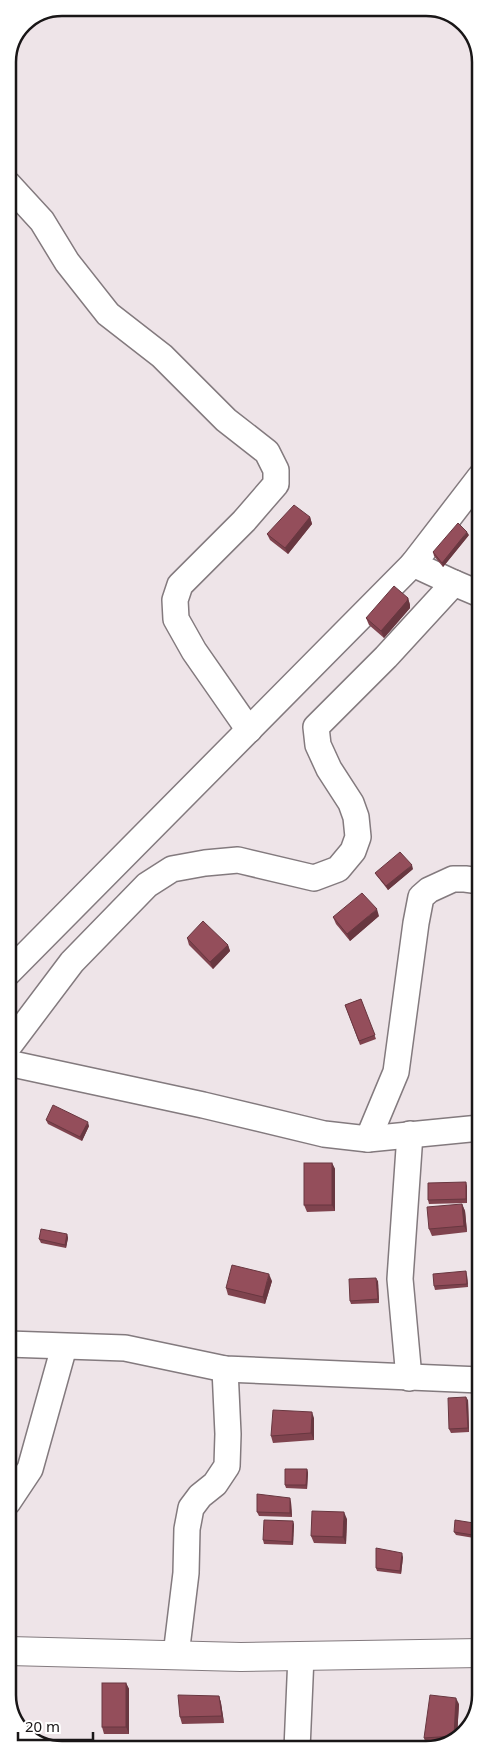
<svg xmlns="http://www.w3.org/2000/svg" width="488" height="1757" font-family="'Noto Sans',sans-serif">
<rect width="100%" height="100%" fill="#eee4e8"/>
<g fill="none" stroke-linecap="round" stroke-linejoin="round">
<defs>
<g id="minor">
<polyline points="8,184 42,221 67,262 108,314 162,356 226,420 267,452 276,470 276,484 244,521 180,585 175,600 176,619 194,651 249,730"/>
<polyline points="413,564 454,583"/>
<polyline points="8,973 413,564 480,477"/>
<polyline points="8,1047 72,962 147,885 172,869 205,863 238,860 314,878 338,869 353,851 358,837 356,817 351,803 329,769 318,745 316,727 386,657 454,583 480,594"/>
<polyline points="8,1063 203,1105 324,1134 368,1139 480,1128"/>
<polyline points="368,1139 396,1072 416,923 421,897 429,890 453,879 465,879 480,881"/>
<polyline points="8,1344 125,1348 225,1369 480,1380"/>
<polyline points="409,1378 400,1279 410,1134"/>
<polyline points="8,1502 30,1469 64,1347"/>
<polyline points="176,1655 186,1573 187,1529 191,1508 200,1496 215,1484 227,1466 228,1434 225,1369"/>
<polyline points="297,1749 301,1656"/>
</g>
<polyline id="major" points="9,1651 241,1657 480,1653"/>
</defs>
<!-- minor casing -->
<use href="#minor" stroke="#837a7e" stroke-width="28"/>
<!-- major casing -->
<use href="#major" stroke="#837a7e" stroke-width="30"/>
<!-- minor -->
<use href="#minor" stroke="#fff" stroke-width="25"/>
<!-- major -->
<use href="#major" stroke="#fff" stroke-width="28"/>
</g>
<!-- wall -->
<g fill="#7f434e">
<polygon points="310,517 312,524 288,554 270,540 267,534"/>
<polygon points="469,535 443,567 434,556 433,552"/>
<polygon points="408,598 410,605 410,608 384,638 369,625 366,618"/>
<polygon points="413,869 388,890 377,876 375,873"/>
<polygon points="379,916 350,941 336,924 333,917"/>
<polygon points="187,938 228,945 230,951 213,969 189,945"/>
<polygon points="361,999 376,1039 360,1045 345,1005"/>
<polygon points="46,1120 89,1126 82,1141 48,1124"/>
<polygon points="332,1163 335,1169 335,1211 307,1212 304,1205"/>
<polygon points="467,1186 467,1203 429,1204 428,1200"/>
<polygon points="462,1204 465,1211 467,1232 432,1236 429,1229"/>
<polygon points="67,1234 68,1238 66,1248 41,1243 39,1239"/>
<polygon points="467,1275 468,1287 435,1290 434,1286"/>
<polygon points="272,1281 265,1304 228,1295 226,1288"/>
<polygon points="378,1281 379,1303 351,1304 350,1301"/>
<polygon points="468,1400 469,1432 451,1433 449,1429"/>
<polygon points="314,1418 314,1440 273,1443 271,1436"/>
<polygon points="307,1469 308,1473 307,1489 286,1488 285,1485"/>
<polygon points="291,1502 292,1517 259,1516 257,1512"/>
<polygon points="347,1519 346,1544 314,1543 311,1536"/>
<polygon points="294,1524 293,1545 264,1544 263,1540"/>
<polygon points="480,1524 480,1539 456,1535 454,1532"/>
<polygon points="403,1557 401,1574 377,1571 376,1568"/>
<polygon points="126,1683 129,1689 129,1734 104,1734 102,1727"/>
<polygon points="219,1696 221,1703 224,1723 182,1724 180,1717"/>
<polygon points="459,1704 457,1737 445,1744 426,1745 424,1738"/>
</g>
<!-- shaded-wall -->
<g fill="#683740">
<polygon points="310,517 312,524 288,554 285,548"/>
<polygon points="467,532 469,535 443,567 442,563"/>
<polygon points="408,598 410,605 410,608 384,638 381,631"/>
<polygon points="412,865 413,869 388,890 386,886"/>
<polygon points="377,909 379,916 350,941 347,934"/>
<polygon points="228,945 230,951 213,969 210,962"/>
<polygon points="88,1122 89,1126 82,1141 80,1137"/>
<polygon points="332,1163 335,1169 335,1211 332,1205"/>
<polygon points="466,1182 467,1186 467,1203 466,1199"/>
<polygon points="462,1204 465,1211 467,1232 464,1226"/>
<polygon points="67,1234 68,1238 66,1248 65,1245"/>
<polygon points="466,1271 467,1275 468,1287 467,1284"/>
<polygon points="269,1274 272,1281 265,1304 263,1297"/>
<polygon points="376,1278 378,1281 379,1303 378,1299"/>
<polygon points="466,1397 468,1400 469,1432 468,1428"/>
<polygon points="312,1412 314,1418 314,1440 311,1433"/>
<polygon points="307,1469 308,1473 307,1489 306,1485"/>
<polygon points="290,1498 291,1502 292,1517 290,1513"/>
<polygon points="344,1512 347,1519 346,1544 343,1537"/>
<polygon points="293,1521 294,1524 293,1545 292,1542"/>
<polygon points="402,1553 403,1557 401,1574 400,1571"/>
<polygon points="126,1683 129,1689 129,1734 126,1727"/>
<polygon points="219,1696 221,1703 224,1723 222,1716"/>
<polygon points="456,1698 459,1704 457,1737 455,1738 454,1736"/>
</g>
<!-- building -->
<g fill="#944e5b" stroke="#683740">
<polygon points="294,505 310,517 285,548 267,534"/>
<polygon points="458,523 467,532 442,563 433,552"/>
<polygon points="394,586 408,598 407,601 381,631 366,618"/>
<polygon points="400,852 412,865 386,886 375,873"/>
<polygon points="362,893 377,909 347,934 333,917"/>
<polygon points="203,921 228,945 210,962 187,938"/>
<polygon points="361,999 375,1035 359,1041 345,1005"/>
<polygon points="53,1105 88,1122 80,1137 46,1120"/>
<rect x="304" y="1163" width="28" height="42"/>
<polygon points="466,1182 466,1199 428,1200 428,1183"/>
<polygon points="462,1204 464,1226 429,1229 427,1207"/>
<polygon points="41,1229 67,1234 65,1245 39,1239"/>
<polygon points="232,1265 269,1274 263,1297 226,1288"/>
<polygon points="466,1271 467,1284 434,1286 433,1274"/>
<polygon points="376,1278 378,1299 350,1301 349,1279"/>
<polygon points="466,1397 468,1428 449,1429 448,1398"/>
<polygon points="273,1410 312,1412 311,1433 271,1436"/>
<polygon points="285,1469 307,1469 306,1485 285,1485"/>
<polygon points="257,1494 290,1498 290,1513 257,1512"/>
<polygon points="312,1511 344,1512 343,1537 311,1536"/>
<polygon points="264,1520 293,1521 292,1542 263,1540"/>
<polygon points="455,1520 480,1524 479,1536 454,1532"/>
<polygon points="376,1548 402,1553 400,1571 376,1568"/>
<rect x="102" y="1683" width="24" height="44"/>
<polygon points="178,1695 219,1696 222,1716 180,1717"/>
<polygon points="430,1695 456,1698 454,1736 424,1738"/>
</g>
<!-- crop -->
<path d="M0 0H488V1757H0ZM62 16H426A46 46 0 0 1 472 62V1695A46 46 0 0 1 426 1741H62A46 46 0 0 1 16 1695V62A46 46 0 0 1 62 16Z" fill="#fff" fill-rule="evenodd"/>
<path fill="none" stroke="#191617" stroke-width="2.5" d="M62 16H426A46 46 0 0 1 472 62V1695A46 46 0 0 1 426 1741H62A46 46 0 0 1 16 1695V62A46 46 0 0 1 62 16Z"/>
<!-- scale -->
<path d="M18 1732v8h75v-8" fill="none" stroke="#191617" stroke-width="2.5"/>
<text x="25" y="1732" font-size="15" fill="#191617" stroke="#ffffff" stroke-width="4" paint-order="stroke">20 m</text>
</svg>
